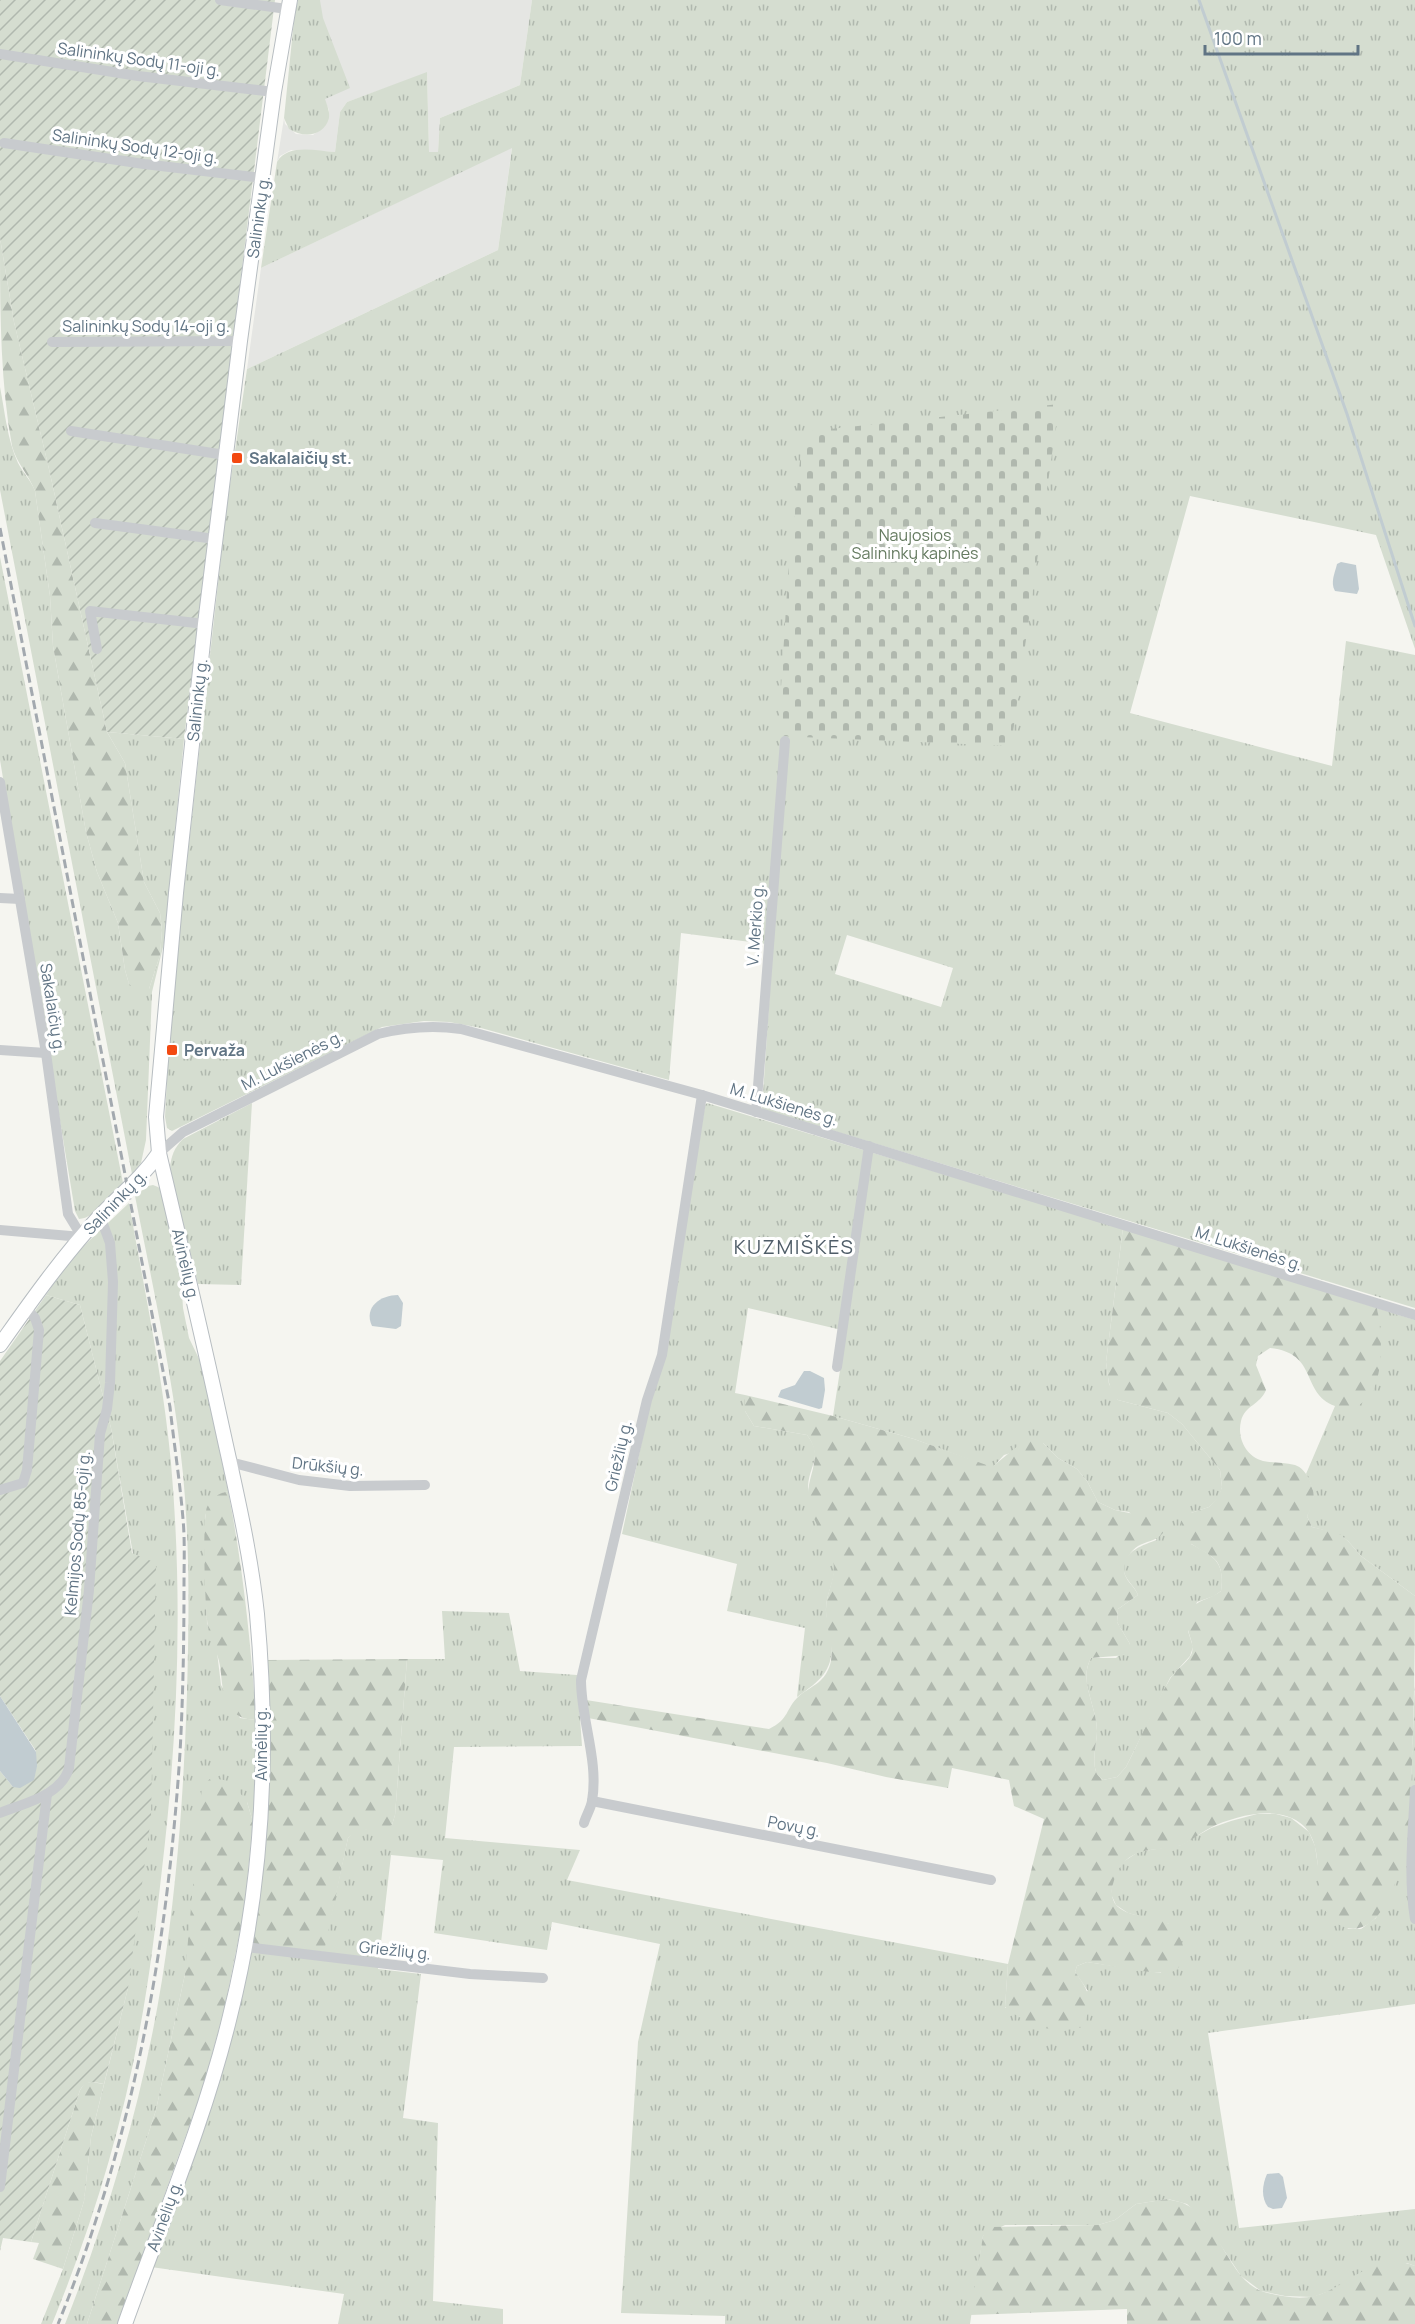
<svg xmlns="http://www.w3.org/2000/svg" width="1415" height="2324" font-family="Manrope,sans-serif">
<defs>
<pattern id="grass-tufts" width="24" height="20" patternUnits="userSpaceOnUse" patternTransform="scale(1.5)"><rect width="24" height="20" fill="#d5ddd0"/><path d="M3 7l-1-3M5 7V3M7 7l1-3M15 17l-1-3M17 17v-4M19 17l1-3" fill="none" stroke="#b0b8ae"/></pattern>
<pattern id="forest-firs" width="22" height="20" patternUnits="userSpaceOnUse" patternTransform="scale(1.5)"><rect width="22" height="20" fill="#d5ddd0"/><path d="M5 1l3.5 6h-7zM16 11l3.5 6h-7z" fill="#b0b8ae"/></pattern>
<pattern id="cemetery-stones" width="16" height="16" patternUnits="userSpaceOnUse" patternTransform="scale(1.5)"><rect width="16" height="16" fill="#d5ddd0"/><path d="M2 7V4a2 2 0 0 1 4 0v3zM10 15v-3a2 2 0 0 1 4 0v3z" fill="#b0b8ae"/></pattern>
<pattern id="garden-furrows" width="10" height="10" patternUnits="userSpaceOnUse" patternTransform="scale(1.5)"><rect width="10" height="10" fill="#d5ddd0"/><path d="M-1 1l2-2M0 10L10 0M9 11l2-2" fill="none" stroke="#b0b8ae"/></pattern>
</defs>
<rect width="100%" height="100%" fill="#f5f5f0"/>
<!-- built -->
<g fill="#e5e6e3">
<polygon points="320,0 532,0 520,85 440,118 438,152 429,152 427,73 347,102 340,112 335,152 291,150 280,156 277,162 284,118 285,124 296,134 313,135 325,126 329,110 324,99"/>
<polygon points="512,147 498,250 247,369 261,268"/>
</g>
<!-- grass -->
<g fill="url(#grass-tufts)" fill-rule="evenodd">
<path d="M298 0H320L323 18 350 88 325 99C327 105 330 112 329 118 324 137 303 138 289 129L284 118 295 10Z"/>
<path d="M532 0H1415V649L1376 535 1190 496 1130 713 1332 766 1346 641 1415 655V1308L762 1109 773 945 681 933 669 1080 481 1028 449 1022 424 1021 382 1027 172 1131 167 1128 165 1117 171 1005 226 512 247 369 498 250 512 148 261 268 277 162C288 143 316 151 335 152L340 112 347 102 427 72 429 152H438L440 118 520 85ZM847 935 953 968 941 1007 835 974Z"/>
<path d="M0 387C5 412 7 439 18 463 23 473 31 480 35 491L50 596 53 646 86 832 97 872 118 923 125 970 129 984 149 989 160 955 162 930 160 913 144 882 125 763 107 732 184 739 164 943 152 992 146 1140 141 1163 132 1174 0 490Z"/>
<path d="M0 557 123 1183C111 1195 96 1218 79 1219L75 1211 0 760Z"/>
<path d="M252 1103 241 1285 198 1284 170 1169C171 1156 174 1148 183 1139Z"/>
<path d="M707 1103 1123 1228 1106 1362 1109 1384 1118 1400 1168 1413 1182 1424 1220 1470 1222 1487 1219 1498 1209 1507 1191 1513V1544C1215 1557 1225 1562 1221 1591L1214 1596 1197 1602 1188 1631 1193 1647 1190 1656 1170 1678 1126 1767 1117 1777 1103 1780C1101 1778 1098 1776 1097 1774 1091 1761 1097 1744 1097 1731 1097 1706 1078 1681 1091 1658H1116L1130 1644 1117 1622 1118 1609 1138 1595C1135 1587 1128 1582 1125 1575 1117 1554 1142 1545 1157 1540L1129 1512 1115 1510 1098 1502 1087 1481 1077 1469 1058 1458 1043 1443 1004 1455 992 1468 914 1439 833 1416 846 1331 748 1308 735 1393 745 1395V1411L754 1426 807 1435C824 1457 809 1464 808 1487 808 1492 812 1499 814 1504 820 1522 830 1542 834 1561 837 1579 825 1594 826 1611 826 1618 830 1626 831 1633 835 1669 824 1678 797 1697L805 1628 727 1611 737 1564 622 1534 650 1403 664 1362 705 1105Z"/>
<path d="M153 1185 158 1187 162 1190 181 1277 183 1308 189 1338 202 1365 228 1491C215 1495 208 1503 205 1517L207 1624 217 1652 221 1685 240 1718 256 1720 257 1769 253 1822 247 1802 185 1974 156 2110 87 2324H65C109 2213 143 2098 162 1980 177 1886 184 1789 187 1693 189 1620 190 1547 183 1474 174 1381 153 1288 135 1196L148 1186Z"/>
<path d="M129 1203C144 1289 163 1376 171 1463 183 1599 178 1734 162 1869 156 1922 150 1975 140 2028 122 2128 91 2229 52 2324H41L63 2269 84 2201 91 2137 128 1988 133 1554 111 1428 80 1305 46 1295 71 1258Z"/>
<path d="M1377 1308 1415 1320V1596L1361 1556 1348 1541 1338 1534 1312 1527 1307 1516C1316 1497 1315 1492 1306 1474L1335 1406H1358L1378 1314Z"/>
<polygon points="442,1611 509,1613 520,1671 577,1675 582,1746 454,1747 445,1838 580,1850 567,1880 1008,1964 1005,2008 1088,1991 1075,1972 1077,1966 1087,1962 1161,1973 1169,1924 1128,1913 1116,1905 1111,1894 1114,1875 1123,1862 1138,1852 1181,1845 1211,1828 1231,1821 1257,1814 1276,1814 1291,1818 1309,1832 1315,1846 1318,1866 1348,1929 1361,1929 1376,1918 1409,1833 1415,1679 1415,2004 1208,2033 1239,2228 1415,2209 1415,2266 1407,2263 1313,2297 1285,2296 1261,2291 1241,2276 1204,2220 1187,2204 1168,2199 1136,2204 1115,2220 1098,2225 1005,2225 983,2236 970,2324 725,2324 725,2316 621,2313 638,2042 660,1944 552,1922 547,1950 434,1933 443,1860 391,1855 378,1969 421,1974 403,2118 438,2123 433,2301 503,2309 503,2324 338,2324 344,2294 151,2267 252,1944 323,1952 348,1838 355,1831 392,1825 395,1815 407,1659 445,1659"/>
</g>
<!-- forest -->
<g fill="url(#forest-firs)">
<path d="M0 238 14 322 49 469 107 732 125 763 144 882 160 913 162 930 160 955 149 989 139 991 129 984 125 970 118 923 97 872 86 832 53 646 50 596 35 491C29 475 17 464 12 446 0 380 0 307 0 238Z"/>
<path d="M1123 1228 1377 1308C1382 1333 1384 1369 1372 1393 1369 1398 1363 1402 1358 1406 1352 1407 1342 1409 1335 1406 1300 1393 1319 1353 1270 1348L1258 1356 1256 1365 1266 1390C1260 1405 1245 1405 1241 1421 1237 1437 1245 1456 1263 1461 1273 1463 1284 1462 1295 1465 1307 1469 1314 1487 1314 1499 1313 1505 1310 1511 1307 1516L1312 1527 1338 1533 1348 1541 1361 1556 1415 1596C1415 1651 1414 1707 1412 1762 1411 1786 1412 1812 1408 1836 1404 1860 1390 1909 1370 1923 1357 1932 1344 1930 1333 1920 1303 1894 1340 1824 1277 1814 1256 1811 1228 1819 1210 1828 1200 1833 1191 1841 1182 1845 1172 1848 1160 1849 1150 1850 1127 1853 1116 1867 1112 1889 1111 1895 1113 1902 1117 1906 1131 1919 1153 1914 1169 1924 1177 1929 1183 1942 1184 1951 1185 1959 1181 1967 1174 1971 1162 1977 1103 1964 1087 1962L1077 1966 1075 1972C1091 1993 1093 2003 1083 2027 1051 2034 1031 2027 1005 2007L1008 1964 1044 1819 1014 1806 1009 1780 952 1768 948 1788 886 1777 827 1763 588 1718 586 1700 769 1729C790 1719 785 1709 799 1696 806 1690 815 1686 821 1680 842 1658 825 1633 826 1609 826 1592 837 1577 833 1560 828 1540 814 1524 809 1505 803 1477 826 1460 807 1435L754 1426 745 1411V1395L833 1416 914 1439 992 1467 1020 1444 1030 1441 1043 1443 1058 1458 1077 1469 1087 1481 1098 1502 1115 1510 1153 1518 1161 1525 1163 1533C1155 1542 1146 1541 1138 1546 1129 1552 1121 1565 1125 1575 1128 1583 1135 1587 1138 1595L1118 1609 1117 1622 1130 1644 1127 1655 1091 1658C1078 1681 1097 1706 1097 1731 1097 1744 1091 1761 1097 1774 1098 1776 1101 1778 1103 1780L1117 1777 1126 1767C1141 1738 1153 1707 1170 1679 1175 1670 1186 1664 1191 1655 1198 1640 1177 1625 1193 1607 1200 1599 1213 1598 1221 1591 1226 1550 1205 1559 1182 1536V1521L1191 1513 1209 1507 1218 1498 1222 1487 1220 1470 1182 1424 1168 1413 1118 1400C1108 1391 1108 1375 1106 1362Z"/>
<path d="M228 1491C243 1567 251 1643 256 1720 245 1719 239 1718 232 1710 220 1695 223 1678 219 1661 216 1649 210 1639 208 1627 205 1609 202 1521 207 1507 212 1497 218 1494 228 1491Z"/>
<path d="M407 1659 395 1815 392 1825C377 1834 363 1824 348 1838L324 1952 252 1944C256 1915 261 1886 264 1858 271 1792 269 1726 267 1660Z"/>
<polygon points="211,1778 224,1780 237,1789 247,1802 253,1822 244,1911 225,2006 204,2085 118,2324 87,2324 156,2110 185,1974 202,1786"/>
<polygon points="91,2082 104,2084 91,2137 84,2201 63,2269 33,2259 39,2243 31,2242 80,2090 85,2083"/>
<path d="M1168 2199C1173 2201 1180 2201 1185 2204 1219 2219 1228 2281 1264 2292 1278 2296 1299 2300 1314 2296 1351 2287 1372 2249 1415 2266V2324H1127V2309L970 2315 983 2236 992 2227 1098 2225 1115 2220 1136 2204Z"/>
</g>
<!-- cemetery -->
<polygon fill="url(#cemetery-stones)" points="1059,404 1011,746 778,736 788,576 803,432"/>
<!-- garden -->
<g fill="url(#garden-furrows)">
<polygon points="0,0 275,0 184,739 107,732 49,469 14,322 0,238"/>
<path d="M46 1295 80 1305 111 1428 132 1553 156 1563 151 1817 128 1988 104 2084C93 2082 87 2080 80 2090L31 2242 3 2238 0 2251V1771L13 1787 36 1751 0 1696V1361Z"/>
</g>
<!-- water -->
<g fill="#c1ccd1">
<path d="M1341 562 1356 565 1359 589 1357 594 1335 591C1330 582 1335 573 1337 564Z"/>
<path d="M398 1295 403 1303 401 1326 396 1329 372 1326C363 1307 381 1295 398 1295Z"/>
<polygon points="804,1371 810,1371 824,1378 825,1390 822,1408 819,1409 778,1397 781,1390 795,1385"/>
<polygon points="0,1696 36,1752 37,1766 34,1780 20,1788 13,1787 0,1771"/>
<path d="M1279 2173 1283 2177 1287 2198 1282 2208 1273 2209 1268 2207C1261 2198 1262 2185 1267 2174Z"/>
</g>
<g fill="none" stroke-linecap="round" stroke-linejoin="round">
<!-- stream -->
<polyline stroke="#c1ccd1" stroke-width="3" points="1199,0 1347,414 1415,626"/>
<defs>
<g id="secondary">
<path d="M0 1345C31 1301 63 1256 99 1217 120 1195 142 1178 159 1153"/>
<path d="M125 2324C161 2223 205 2120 230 2016 263 1886 269 1747 257 1614 250 1548 234 1483 220 1418 201 1330 180 1242 159 1153L156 1117 176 893 205 624 240 341 274 92 290 0"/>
</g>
</defs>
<!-- secondary casing -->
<use href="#secondary" stroke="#b7bdc1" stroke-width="16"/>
<!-- minor -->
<g stroke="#c8cbce" stroke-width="10">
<polyline points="220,0 287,9"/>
<polyline points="0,54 138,76 274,92"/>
<polyline points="4,143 144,164 263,178"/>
<polyline points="52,342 240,341"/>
<polyline points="71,431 225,455"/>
<polyline points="95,523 215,539"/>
<polyline points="97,649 90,611 205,624"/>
<polyline points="0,782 46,1053 68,1214 82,1237"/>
<polyline points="0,898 20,899"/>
<polyline points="0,1050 46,1053"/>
<polyline points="756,1112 785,741"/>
<path d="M159 1153 183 1132 378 1034C406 1027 432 1025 461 1029L702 1095 1415 1315"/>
<polyline points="0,1230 82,1237"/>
<polyline points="837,1367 869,1146"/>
<polyline points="230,1462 299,1480 350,1486 425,1485"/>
<polyline points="0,1490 23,1483 27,1470 39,1330 35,1318 26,1308"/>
<path d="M1415 1790C1413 1832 1408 1877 1415 1919"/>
<polyline points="592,1801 991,1880"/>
<path d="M0 1813C24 1803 61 1796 69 1768L89 1590 100 1434 107 1409 110 1383 113 1282 110 1243 100 1216"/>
<path d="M584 1823C586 1816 591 1808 592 1801 599 1761 581 1720 581 1680L647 1400 662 1355 702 1095"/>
<polyline points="245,1947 470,1974 543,1978"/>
<polyline points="0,2187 47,1794"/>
</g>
<!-- secondary -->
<use href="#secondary" stroke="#fff" stroke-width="14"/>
<!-- rail -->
<path stroke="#a3a9af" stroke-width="3" stroke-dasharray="9 4.5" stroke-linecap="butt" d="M0 528 170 1407C174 1444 180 1482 183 1519 185 1541 184 1563 184 1585 184 1641 183 1697 180 1753 167 1951 133 2140 58 2324"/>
</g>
<!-- markers -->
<g fill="#f34911" stroke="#fff" stroke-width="2">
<rect x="231" y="452" width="12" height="12" rx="3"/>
<rect x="166" y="1044" width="12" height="12" rx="3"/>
</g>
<g text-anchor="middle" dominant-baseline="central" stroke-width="6" stroke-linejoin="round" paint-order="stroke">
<!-- street labels -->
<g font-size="16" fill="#607484" stroke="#fff">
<text transform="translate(139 59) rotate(8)">Salininkų Sodų 11-oji g.</text>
<text transform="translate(135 146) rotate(8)">Salininkų Sodų 12-oji g.</text>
<text transform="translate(258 217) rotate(-82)">Salininkų g.</text>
<text x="146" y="326">Salininkų Sodų 14-oji g.</text>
<text transform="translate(197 700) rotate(-84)">Salininkų g.</text>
<text transform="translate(755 925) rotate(-86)">V. Merkio g.</text>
<text transform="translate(53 1008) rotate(81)">Sakalaičių g.</text>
<text transform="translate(292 1060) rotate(-27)">M. Lukšienės g.</text>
<text transform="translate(784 1104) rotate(17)">M. Lukšienės g.</text>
<text transform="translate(115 1202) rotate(-46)">Salininkų g.</text>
<text transform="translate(1249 1248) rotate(18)">M. Lukšienės g.</text>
<text transform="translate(186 1265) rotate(77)">Avinėlių g.</text>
<text transform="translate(618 1456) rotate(-77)">Griežlių g.</text>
<text transform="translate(328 1466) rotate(6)">Drūkšių g.</text>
<text transform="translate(77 1533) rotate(-85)">Kelmijos Sodų 85-oji g.</text>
<text transform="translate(261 1744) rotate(-90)">Avinėlių g.</text>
<text transform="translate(794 1826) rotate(11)">Povų g.</text>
<text transform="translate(395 1950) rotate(6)">Griežlių g.</text>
<text transform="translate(164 2216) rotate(-70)">Avinėlių g.</text>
</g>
<!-- poi labels -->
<g font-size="16" font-weight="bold" fill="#607484" stroke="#fff" text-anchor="start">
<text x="249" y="458">Sakalaičių st.</text>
<text x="184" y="1050">Pervaža</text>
</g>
<!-- park labels -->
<g font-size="16" fill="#657b60" stroke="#fff">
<text x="915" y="535">Naujosios<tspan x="915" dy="18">Salininkų kapinės</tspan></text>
</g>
<!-- quarter labels -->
<g font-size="20" letter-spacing="1.5" fill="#4f5d68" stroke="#fff">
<text x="794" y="1246">KUZMIŠKĖS</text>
</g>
</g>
<!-- scale -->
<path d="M1205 45v9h153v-9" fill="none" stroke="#607484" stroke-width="3"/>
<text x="1214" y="45" font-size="18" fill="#607484" stroke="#ffffff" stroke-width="4.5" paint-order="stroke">100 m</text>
</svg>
